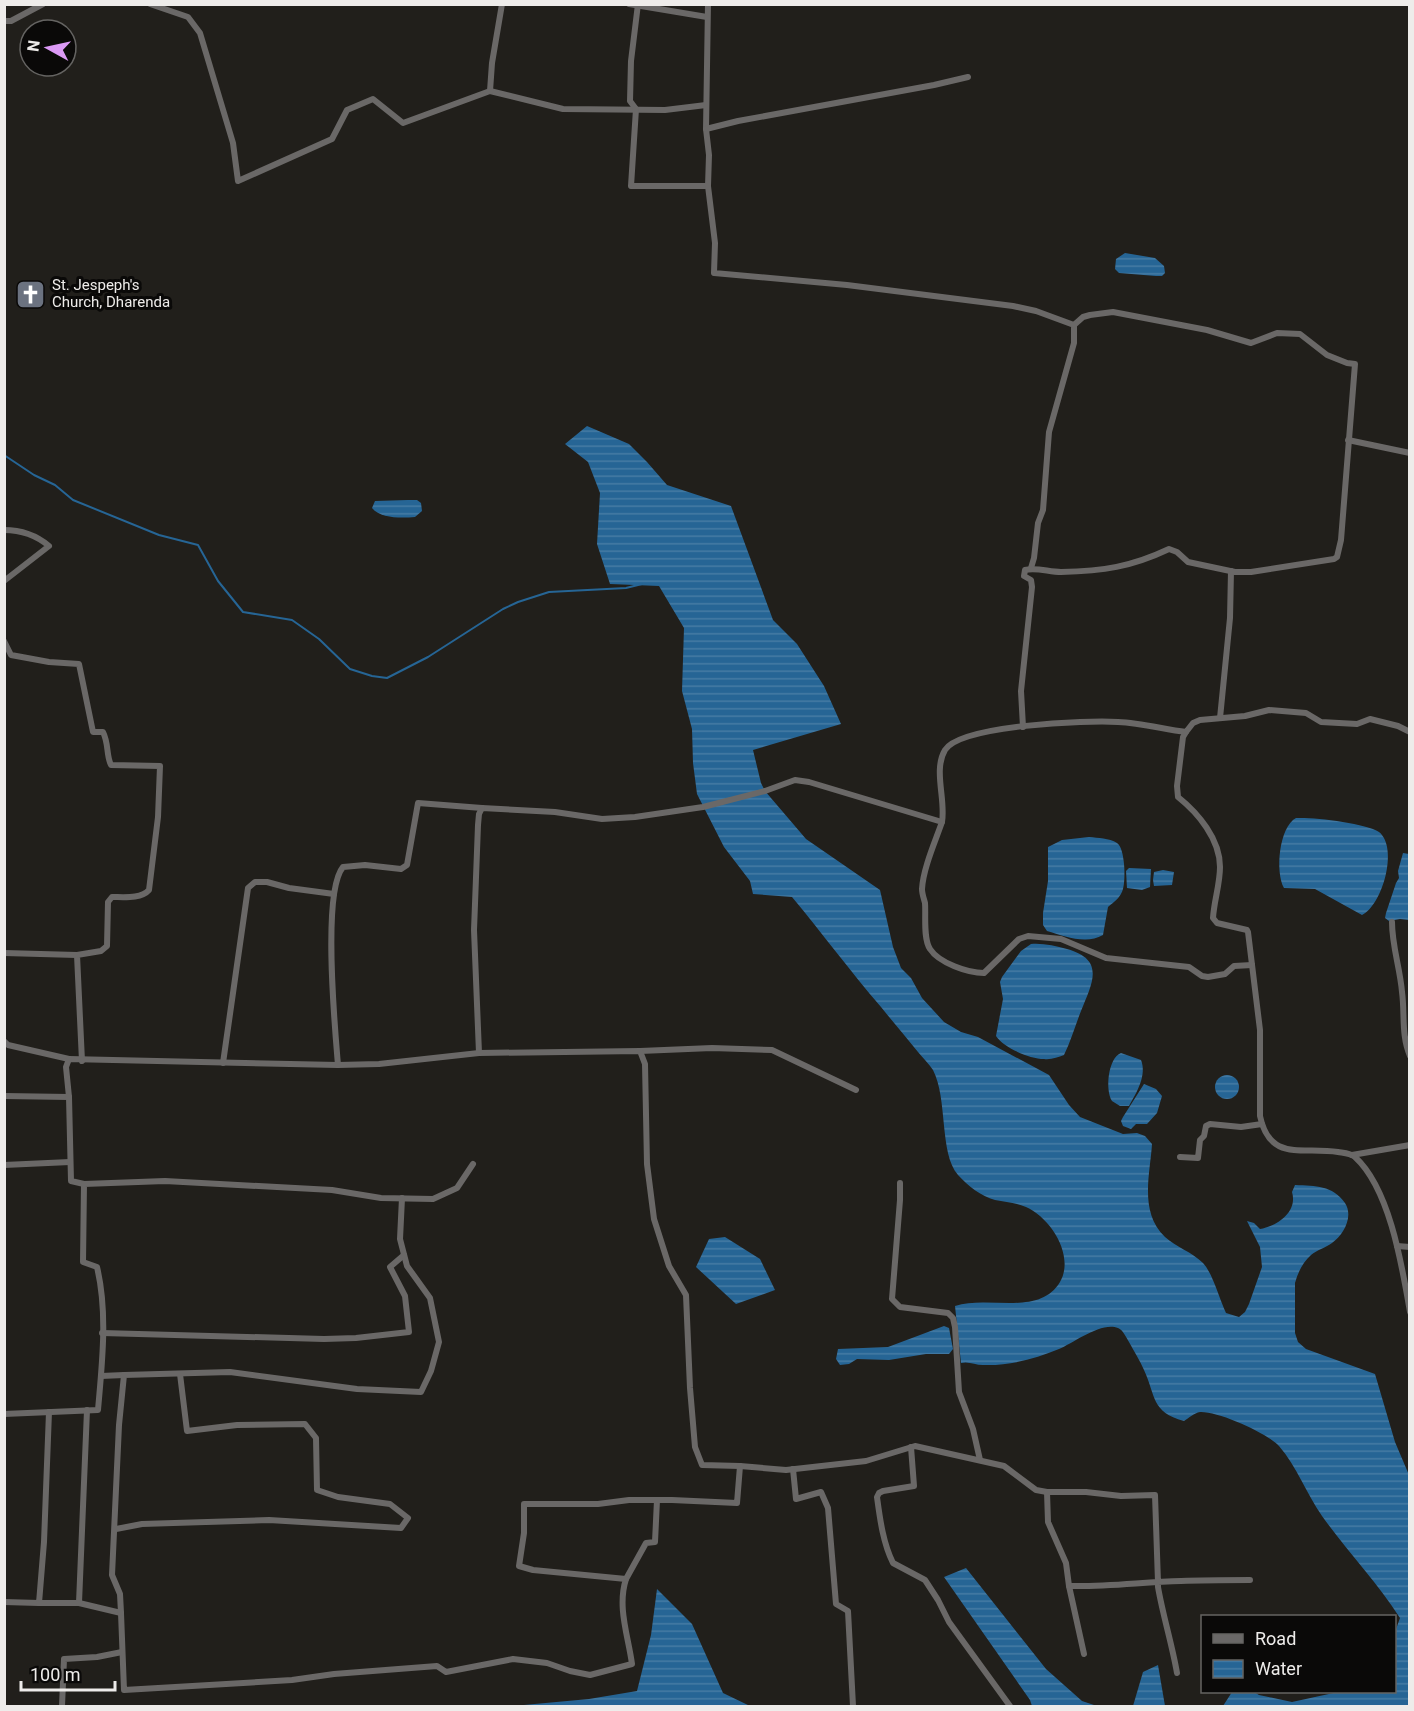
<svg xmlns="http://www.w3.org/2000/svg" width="1414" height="1711" font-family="Roboto,sans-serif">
<defs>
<pattern id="water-rules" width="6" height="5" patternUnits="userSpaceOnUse" patternTransform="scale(1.5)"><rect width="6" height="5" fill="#266595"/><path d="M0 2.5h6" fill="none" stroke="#467ba4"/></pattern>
</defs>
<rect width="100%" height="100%" fill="#211f1b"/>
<!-- water -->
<g fill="url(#water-rules)">
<polygon points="1125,253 1155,258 1164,266 1165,273 1162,276 1156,276 1119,273 1115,269 1116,259"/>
<path d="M587 426 629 444 647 462 667 485 731 506 773 620 797 644 824 686 841 724 753 750 761 783 765 791 806 839 880 890 893 947 901 968 911 978 922 998 944 1022 961 1032 978 1037 1049 1075 1069 1105 1080 1117 1123 1134 1137 1133 1145 1136 1152 1144C1150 1175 1139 1212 1165 1237 1176 1247 1192 1252 1203 1263 1213 1274 1219 1298 1226 1313L1239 1317 1245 1312 1249 1304 1262 1267 1260 1247 1247 1221 1254 1223 1260 1229C1277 1226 1298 1212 1292 1192L1295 1185C1316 1186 1332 1185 1345 1203 1354 1217 1343 1235 1332 1243 1325 1248 1317 1250 1311 1255 1303 1262 1298 1272 1295 1283V1333L1298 1342 1306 1349 1375 1374 1395 1442 1409 1475V1706H1223L1232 1692H1254L1259 1695 1292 1702 1338 1692H1394L1395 1632 1400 1618C1377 1582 1347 1551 1322 1516 1306 1493 1297 1467 1279 1446 1267 1433 1218 1411 1200 1412 1194 1413 1189 1418 1184 1421 1151 1412 1156 1396 1144 1370 1140 1361 1134 1351 1129 1342 1126 1337 1123 1330 1118 1328 1102 1321 1073 1343 1059 1349 1035 1359 1009 1366 983 1365 975 1365 969 1361 961 1363L955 1306C988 1295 1039 1317 1060 1282 1075 1256 1051 1218 1026 1207 1017 1203 1006 1202 995 1200 981 1196 968 1186 958 1175 939 1153 948 1099 933 1070 929 1064 923 1058 918 1052 906 1037 893 1022 881 1007 850 971 822 933 792 897L753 894 750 881 724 847 697 794 693 763 692 729 682 691 684 628 659 586 610 584 597 544 600 493 588 462 565 444Z"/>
<path d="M408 500H417L421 503 422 511 415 517C402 518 381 519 372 508L375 501Z"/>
<path d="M1296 818C1313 817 1366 823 1379 832 1399 848 1382 906 1362 915L1315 889 1284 888C1275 872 1279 827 1296 818Z"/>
<path d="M1089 837C1098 838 1109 838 1117 843 1125 848 1126 880 1123 889 1121 897 1114 902 1108 907L1103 935C1086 945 1064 936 1047 931L1043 925V913L1048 881V847L1062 840Z"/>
<polygon points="1403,853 1409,854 1409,920 1400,919 1389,921 1385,918 1386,913 1396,883 1399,878 1398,871"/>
<polygon points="1129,868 1151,869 1150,887 1142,890 1127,888 1126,871"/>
<polygon points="1163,870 1174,872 1172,885 1154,886 1153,880 1154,872"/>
<path d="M1031 944C1043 943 1055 946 1067 949 1106 960 1092 983 1081 1011 1075 1026 1071 1041 1064 1055 1058 1057 1051 1060 1044 1059 1030 1059 1004 1048 996 1036L1003 999 1000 982 1002 977 1021 951Z"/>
<path d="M1121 1053 1141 1060C1147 1075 1137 1092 1129 1106H1120L1112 1101C1105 1090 1108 1058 1121 1053Z"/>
<circle cx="1227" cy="1087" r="12"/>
<polygon points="1144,1084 1156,1089 1162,1096 1157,1113 1147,1124 1136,1124 1131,1129 1123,1126 1121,1121 1123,1117"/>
<polygon points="725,1237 760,1259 775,1290 736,1304 696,1267 709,1239"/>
<polygon points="944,1326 949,1328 953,1349 949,1354 926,1354 889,1360 857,1359 849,1364 840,1365 836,1359 838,1349 888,1347"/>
<polygon points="966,1568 1046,1669 1082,1701 1097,1706 1032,1706 1030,1700 944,1577"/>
<polygon points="657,1589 692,1624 723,1693 750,1706 513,1706 589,1699 637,1691 651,1635"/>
<polygon points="1158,1665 1165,1706 1133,1706 1143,1672"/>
</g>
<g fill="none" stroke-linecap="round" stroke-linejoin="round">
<!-- stream -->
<polyline stroke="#266595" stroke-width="2" points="4,455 34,475 55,485 73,500 159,535 198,545 218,581 243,612 292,620 319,639 350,669 372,676 387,678 428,657 503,609 518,602 549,592 626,588 642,584"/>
<!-- street -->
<g stroke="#6a6867" stroke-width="6">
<polyline points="150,4 188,17 200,33 233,143 238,181 332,139 347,110 373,99 403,123 490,91 563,109 665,110 706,105"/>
<polyline points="629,4 707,17"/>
<polyline points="638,4 631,61 630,101 636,109 631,186 708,186"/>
<polyline points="708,4 706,129 709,155 708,186 715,243 714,273 847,285 1013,306 1036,311 1074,325 1074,343 1049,432 1043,510 1038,523 1034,558 1031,568"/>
<polyline points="4,21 11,21 43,4"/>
<polyline points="490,91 492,63 502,4"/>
<polyline points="706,129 738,121 934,85 968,77"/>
<polyline points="1348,440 1410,453"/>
<path d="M4 530C22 530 36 535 49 546L4 581"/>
<path d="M4 641 11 655 49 662 79 664 93 732H103C109 744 106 755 111 765L160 766 158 817 149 890C141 899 124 897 112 897L108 902 107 946 101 951 77 955 82 1061"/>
<polyline points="1220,718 1230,618 1231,571"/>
<path d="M1023 727 1021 691 1032 587 1031 580 1024 576 1025 570C1036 567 1049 572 1061 572 1103 571 1131 567 1169 549L1177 552 1188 562 1235 572H1251L1334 559 1337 557 1341 540 1355 364 1347 363 1327 355 1300 334 1277 333 1251 343 1207 330 1113 312 1090 315 1083 317 1074 325"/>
<path d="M1186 732 1183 737 1177 786 1178 797C1198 813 1220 839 1220 867 1220 884 1214 901 1213 918L1217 923 1247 930 1248 932 1260 1030V1116C1270 1163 1303 1146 1338 1152 1344 1153 1350 1153 1355 1157 1390 1189 1402 1266 1410 1312"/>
<path d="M942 822C946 800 933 770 945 750 961 725 1087 720 1118 722 1141 723 1163 729 1186 732L1193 723 1200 720 1245 716 1269 710 1306 713 1321 722 1357 724 1370 719 1398 726 1410 732"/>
<path d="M1392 922C1392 946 1400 968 1402 992 1405 1014 1401 1035 1410 1056"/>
<polyline points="4,953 77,955"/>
<polyline points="4,1041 8,1045 69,1059"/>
<polyline points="640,1051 712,1048 772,1050 856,1090"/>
<path d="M479 1053 474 930 478 825 479 814 482 808 555 812 602 819 635 817 703 807 765 791 795 780 809 782 942 822C935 842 923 869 922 889 922 894 924 899 925 903 926 915 923 939 930 949 939 963 968 973 984 973L1019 939 1028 936 1061 939 1106 958 1189 967 1202 976 1208 977 1225 974 1234 966 1252 965"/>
<polyline points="223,1063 248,888 255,882 267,882 289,888 334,894"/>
<path d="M338 1065C335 1029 322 892 343 867L365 865 401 869 407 865 418 803 482 808"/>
<polyline points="4,1096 69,1097"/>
<polyline points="1352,1155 1410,1145"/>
<polyline points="1180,1157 1198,1158 1200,1140 1204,1136 1206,1126 1210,1124 1241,1127 1262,1124"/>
<polyline points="4,1165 70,1162"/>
<polyline points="900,1183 900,1200 892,1299 900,1307 948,1313 953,1318 955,1327 959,1392 973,1429 980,1460"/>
<polyline points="84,1184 71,1181 69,1097 66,1067 69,1059 338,1065 379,1064 479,1053 640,1051 645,1064 647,1164 654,1219 669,1266 686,1295 690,1388 695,1447 702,1465 740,1466"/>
<polyline points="1397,1246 1410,1247"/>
<polyline points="102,1333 324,1339 356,1338 409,1332 405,1296 390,1267 404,1255"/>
<polyline points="101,1376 124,1375"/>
<path d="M4 1414 98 1410C102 1364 108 1313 97 1267L83 1262 84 1184 165 1181 332 1190 381 1198 433 1199 457 1188 473 1164"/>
<path d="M911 1447 914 1486 883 1491 879 1493 877 1497C880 1519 883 1543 893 1563L925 1580 938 1600 949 1622 1010 1706"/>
<polyline points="793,1469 796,1499 821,1492 828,1508 836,1604 848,1611 853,1706"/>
<polyline points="116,1529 142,1524 269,1520 401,1528 408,1518 390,1504 338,1497 317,1490 316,1438 305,1424 237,1425 187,1431 180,1374"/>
<polyline points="626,1579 646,1543 655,1542 657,1500"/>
<polyline points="1069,1586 1084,1654"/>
<polyline points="4,1602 39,1603 44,1542 49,1412"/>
<path d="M39 1603H79L121 1613 124 1690 292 1680 334 1674 437 1666 446 1672 513 1659 547 1663 570 1671 590 1675 632 1664C628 1635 617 1607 626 1579L533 1570 519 1566 524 1533V1504H598L629 1500H672L737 1503 740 1466 786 1470 866 1461 915 1446 1004 1466 1036 1490 1047 1492"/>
<polyline points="79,1603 87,1410"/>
<polyline points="121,1613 120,1594 112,1575 119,1425 124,1375 230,1372 357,1389 421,1392 431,1371 439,1342 430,1298 407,1266 400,1239 402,1198"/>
<path d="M1177 1673C1172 1644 1163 1616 1158 1587V1582L1155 1495 1121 1496 1086 1492H1047L1048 1522 1066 1563 1069 1586C1107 1587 1143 1582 1181 1581 1204 1580 1227 1580 1250 1580"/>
<polyline points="62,1706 64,1659 97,1657 122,1652"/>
</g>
</g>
<!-- icons -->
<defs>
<symbol id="church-square" viewBox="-11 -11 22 22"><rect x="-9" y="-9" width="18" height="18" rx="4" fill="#6b7280" stroke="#0a0908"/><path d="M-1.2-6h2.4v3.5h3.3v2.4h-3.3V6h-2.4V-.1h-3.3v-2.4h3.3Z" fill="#fff"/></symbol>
</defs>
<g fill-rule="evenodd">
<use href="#church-square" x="14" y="278" width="33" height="33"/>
</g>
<g text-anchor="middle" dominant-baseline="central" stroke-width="6" stroke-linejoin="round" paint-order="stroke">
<!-- poi labels -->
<g font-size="15" fill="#eeecea" stroke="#0a0908" text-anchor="start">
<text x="52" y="285">St. Jespeph's<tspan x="52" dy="17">Church, Dharenda</tspan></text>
</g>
</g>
<!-- border -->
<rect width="1414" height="1711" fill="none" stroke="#eeecea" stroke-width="12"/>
<!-- legend -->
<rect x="1201" y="1615" width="195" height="78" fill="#0a0908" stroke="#656462" stroke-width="1.5"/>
<rect x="1213" y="1634" width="30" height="9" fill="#6a6867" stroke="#656462" stroke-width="1.5"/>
<text x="1255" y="1645" font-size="18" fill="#eeecea">Road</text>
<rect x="1213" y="1660" width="30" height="18" fill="url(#water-rules)" stroke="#656462" stroke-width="1.5"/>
<text x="1255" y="1675" font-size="18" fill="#eeecea">Water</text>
<!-- north arrow -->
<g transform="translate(48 48) rotate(278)"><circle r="28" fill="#0a0908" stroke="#656462" stroke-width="1.5"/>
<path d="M0-4.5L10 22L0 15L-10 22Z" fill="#db99f5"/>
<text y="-9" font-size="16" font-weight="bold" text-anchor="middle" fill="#eeecea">N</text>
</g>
<!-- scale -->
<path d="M21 1681v9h94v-9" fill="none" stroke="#eeecea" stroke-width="3"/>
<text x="30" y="1681" font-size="18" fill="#eeecea" stroke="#0a0908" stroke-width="4.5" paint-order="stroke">100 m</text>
</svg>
